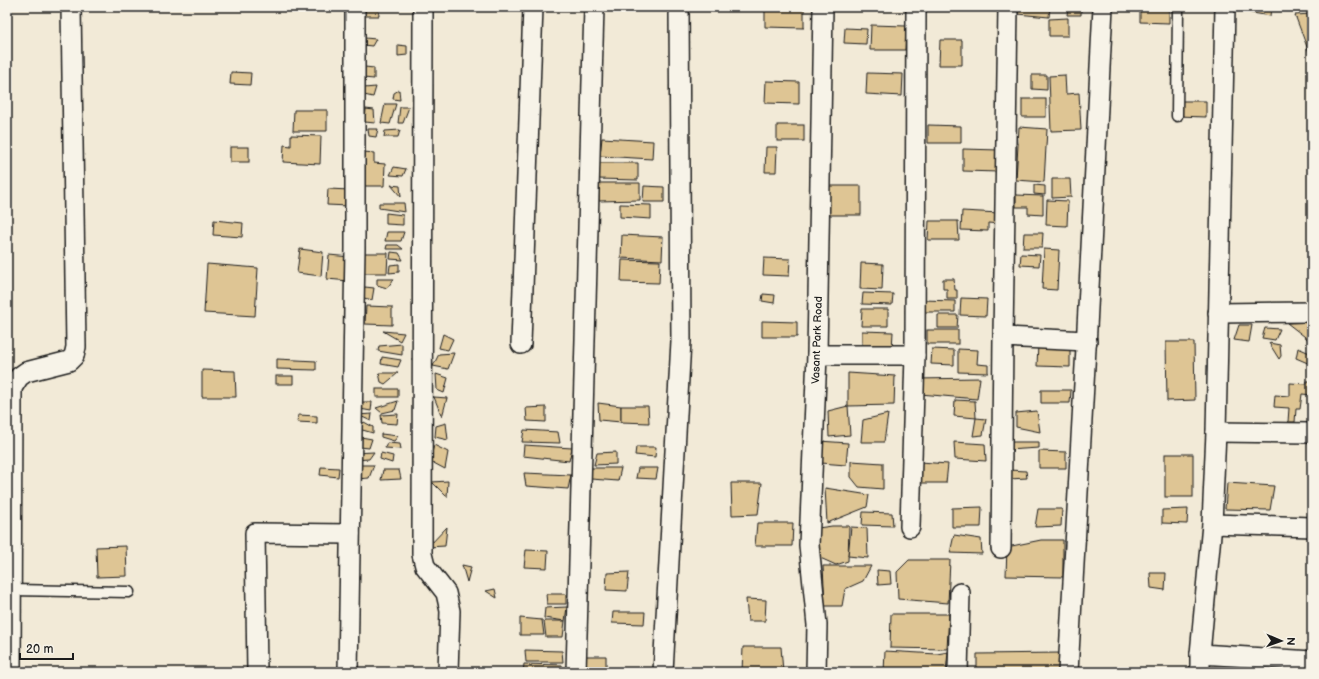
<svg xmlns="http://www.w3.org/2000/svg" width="1319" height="679" font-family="'Balsamiq Sans',sans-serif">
<rect width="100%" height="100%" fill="#f2ead7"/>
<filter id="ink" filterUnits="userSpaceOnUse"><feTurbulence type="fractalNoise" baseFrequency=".025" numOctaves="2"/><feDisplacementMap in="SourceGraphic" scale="8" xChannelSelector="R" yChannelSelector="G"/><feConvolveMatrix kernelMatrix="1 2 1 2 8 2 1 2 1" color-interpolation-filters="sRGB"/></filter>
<g filter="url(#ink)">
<!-- building -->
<g fill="#dec594" stroke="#1c1c1c">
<polygon points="364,7 378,7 379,16 362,16"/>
<polygon points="765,7 804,7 804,28 765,27"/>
<polygon points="1018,7 1050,7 1049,17 1017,14"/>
<polygon points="1068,7 1081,7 1081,15 1067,15"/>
<polygon points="1140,7 1169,7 1169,23 1140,22"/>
<polygon points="1241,7 1271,7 1270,16 1241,11"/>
<polygon points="1312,14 1312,55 1310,55 1295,15"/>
<polygon points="1068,18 1068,36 1049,36 1049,19"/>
<polygon points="871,25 906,26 905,50 870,50"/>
<polygon points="845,28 867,29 866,44 844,43"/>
<polygon points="365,38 376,39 372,46 363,45"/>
<polygon points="940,40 962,40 962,65 939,65"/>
<polygon points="398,45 407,46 407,55 398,56"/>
<polygon points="365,67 374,68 374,79 363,78"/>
<polygon points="231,72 251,73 250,85 230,84"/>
<polygon points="867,73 903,74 902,96 866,94"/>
<polygon points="1032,75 1047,75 1047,90 1032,89"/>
<polygon points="1065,75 1066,94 1079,93 1081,130 1051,131 1049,76"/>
<polygon points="766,81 799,82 799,104 765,103"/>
<polygon points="376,87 373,97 364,95 364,88"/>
<polygon points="399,90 400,100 393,99 394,93"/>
<rect x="1022" y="99" width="24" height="18"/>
<polygon points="1182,101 1206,101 1206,117 1177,116"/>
<polygon points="385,104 396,104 390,124 381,123"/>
<polygon points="400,107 409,107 403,123 398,123"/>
<polygon points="366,109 374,110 375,123 365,122"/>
<polygon points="294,110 327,110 327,131 293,131"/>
<rect x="777" y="125" width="27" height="16"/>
<polygon points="928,125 961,126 961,143 928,143"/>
<polygon points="1019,127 1047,129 1044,182 1016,180"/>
<polygon points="368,129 378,129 376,137 369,136"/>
<polygon points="400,130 398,137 384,137 385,131"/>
<polygon points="291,135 321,136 320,164 283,162 284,145 291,146"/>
<polygon points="602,138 653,141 652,159 600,156"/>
<rect x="230" y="147" width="19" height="15"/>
<polygon points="766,147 777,147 776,172 765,172"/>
<polygon points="963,149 999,150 999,172 963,171"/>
<polygon points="364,152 374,153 374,163 385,164 384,186 363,186"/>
<polygon points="597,163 638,163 638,180 597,179"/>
<polygon points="394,167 406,169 403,176 390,175"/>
<polygon points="1052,179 1070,179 1071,197 1052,198"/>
<polygon points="599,183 640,183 640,200 599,201"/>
<polygon points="391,185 400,186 401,197"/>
<polygon points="1034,185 1045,186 1045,195 1034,194"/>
<polygon points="644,186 664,187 664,202 643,202"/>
<rect x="829" y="186" width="32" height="29"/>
<polygon points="328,189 350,190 349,206 327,205"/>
<polygon points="1016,195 1043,196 1043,215 1028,214 1028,207 1016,207"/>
<polygon points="1047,200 1068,201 1067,226 1046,225"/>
<polygon points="379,203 404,203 405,212 379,208"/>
<polygon points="620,204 651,205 651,219 620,217"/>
<polygon points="962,211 999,213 999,224 988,223 988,231 961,230"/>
<polygon points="386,213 403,215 403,225 386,224"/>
<polygon points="214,220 243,223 242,237 213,235"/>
<polygon points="929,221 958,221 959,240 928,240"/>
<polygon points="387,232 404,232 401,241 385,241"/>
<polygon points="1024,233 1043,233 1042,248 1023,248"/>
<polygon points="622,235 663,237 662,260 621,258"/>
<polygon points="387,245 398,245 403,249 386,249"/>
<polygon points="300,249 323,252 321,276 297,273"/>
<polygon points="1044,249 1059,250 1057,290 1042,289"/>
<polygon points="391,252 399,253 403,260 390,259"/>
<polygon points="364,253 388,253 387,273 364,273"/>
<polygon points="1021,254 1040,255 1039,266 1020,265"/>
<polygon points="329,255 350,257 349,281 327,279"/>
<polygon points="764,258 790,259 789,276 763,275"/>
<polygon points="622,260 660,261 659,283 621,282"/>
<polygon points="861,263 883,264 882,290 860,289"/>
<polygon points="207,264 258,268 255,316 204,313"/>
<polygon points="399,264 399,272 389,273 390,265"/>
<polygon points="377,279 394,279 387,288 377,285"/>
<polygon points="943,279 954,279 955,290 957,290 957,299 947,299 947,289 943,289"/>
<polygon points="365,287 374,288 372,300 360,297"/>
<polygon points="863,293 893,294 892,305 862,304"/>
<polygon points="763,294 775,295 774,303 762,301"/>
<polygon points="961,298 987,299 986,316 960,315"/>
<polygon points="923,300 955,301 955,312 923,312"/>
<polygon points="366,306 392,307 392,325 365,324"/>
<polygon points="862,309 888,309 888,326 861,326"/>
<polygon points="938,315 958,315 957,328 938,328"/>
<polygon points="762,321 797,322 797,337 762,337"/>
<polygon points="1312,322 1312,340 1309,340 1287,323"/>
<polygon points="1239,325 1252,325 1249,342 1234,340"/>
<polygon points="1265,328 1280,329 1275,340 1262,338"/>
<rect x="927" y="330" width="31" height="14"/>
<polygon points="383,331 404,333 400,341"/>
<polygon points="862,331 893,332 892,349 862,348"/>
<polygon points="443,334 453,339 448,350 439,348"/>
<polygon points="1166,342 1194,342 1195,400 1167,401"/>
<polygon points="1269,343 1280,345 1281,356 1279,359"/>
<polygon points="402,344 402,355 378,351 379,346"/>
<polygon points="1038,344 1070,345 1070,367 1037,366"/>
<polygon points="1298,348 1312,354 1312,361 1310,364 1296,358"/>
<polygon points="932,349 954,350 954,365 931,364"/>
<polygon points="958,349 978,350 977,364 988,365 988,373 958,372"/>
<polygon points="454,353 448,369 433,366 439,354"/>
<polygon points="382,357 401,360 398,367 381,364"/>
<polygon points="277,359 316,361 316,370 277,369"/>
<polygon points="202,370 235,371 236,397 202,397"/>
<polygon points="379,373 398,373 385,384 381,382"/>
<polygon points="848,373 895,376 894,405 848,406"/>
<polygon points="436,374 448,378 444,393 437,390"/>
<rect x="276" y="376" width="17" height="8"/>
<polygon points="980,378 977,399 920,394 917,379"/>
<polygon points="1307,381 1312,381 1312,395 1302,394 1300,409 1296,409 1295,422 1288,422 1289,408 1274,407 1275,395 1290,396 1290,383 1307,384"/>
<rect x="376" y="389" width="22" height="8"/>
<polygon points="1041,390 1071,390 1070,403 1041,403"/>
<polygon points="434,397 447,398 442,417"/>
<polygon points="955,400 975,401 976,418 954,416"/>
<polygon points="398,401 395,410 382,413 376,408"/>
<polygon points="357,402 372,402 371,411 360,409"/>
<polygon points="598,403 621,406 621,422 599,420"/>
<polygon points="621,406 648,406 649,423 621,422"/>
<polygon points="848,406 850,435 829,437 828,411"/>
<polygon points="546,407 546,422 527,421 526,408"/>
<polygon points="1037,411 1040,432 1016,427 1016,413"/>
<polygon points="372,414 371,421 358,415"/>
<polygon points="398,414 397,424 382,423 381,415"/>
<polygon points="888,414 884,442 861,442 863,420"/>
<polygon points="298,415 317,416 317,423 297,422"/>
<polygon points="976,418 986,419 983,435 973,436"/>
<polygon points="364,422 373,427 373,433 359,429"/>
<polygon points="446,423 448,440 435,437 436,426"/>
<polygon points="524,430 558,432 560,443 522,442"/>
<polygon points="381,434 398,436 394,441 381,437"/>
<polygon points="361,437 372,439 369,448 360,447"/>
<polygon points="819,441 848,443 846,465 821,463"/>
<polygon points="954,442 985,444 986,461 955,459"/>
<polygon points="1005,442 1039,442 1039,448 1007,450"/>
<polygon points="387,443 400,444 401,449 385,448"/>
<polygon points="434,445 448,452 445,469 430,461"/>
<polygon points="524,445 572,448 569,461 523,456"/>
<polygon points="636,447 656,447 655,457 635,455"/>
<polygon points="1039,451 1066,452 1066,468 1039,468"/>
<polygon points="374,452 369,459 355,460 355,453"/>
<polygon points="616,452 616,464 594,465 597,453"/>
<polygon points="381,453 393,456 392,463 380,459"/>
<rect x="1165" y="454" width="28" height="43"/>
<polygon points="851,461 883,463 883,489 859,487 851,477"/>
<polygon points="920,462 948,464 946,483 918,483"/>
<polygon points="357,465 374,465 369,478 357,479"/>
<polygon points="321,467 339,468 338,477 320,475"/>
<polygon points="590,468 621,468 618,481 591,479"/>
<polygon points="638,468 658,468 656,479 636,478"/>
<polygon points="383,470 399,470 401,479 381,480"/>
<polygon points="1009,470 1026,471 1027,478 1009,479"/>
<polygon points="524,473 571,475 568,489 526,486"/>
<polygon points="448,481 447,497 432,482"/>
<polygon points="731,483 762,483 758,514 732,515"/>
<polygon points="1227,483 1274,486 1270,510 1225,509"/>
<polygon points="825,488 869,495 867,507 827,523"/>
<polygon points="982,507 981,527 952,527 952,508"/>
<polygon points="1038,509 1062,509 1061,526 1035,527"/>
<polygon points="1188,509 1187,524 1162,523 1162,510"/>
<polygon points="863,512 892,513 893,526 862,525"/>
<polygon points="757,523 793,523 792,546 755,546"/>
<polygon points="832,526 849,526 848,561 836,565 818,557 818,528"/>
<polygon points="447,527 445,546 428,547"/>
<polygon points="851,527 867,528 868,558 848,556"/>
<polygon points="954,535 981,539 982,554 950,553"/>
<polygon points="1041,540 1063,540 1063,577 1006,576 1007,547"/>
<polygon points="126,546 127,576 97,577 96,547"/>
<polygon points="526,550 548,551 547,568 524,567"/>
<polygon points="909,560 950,560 948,603 898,599 897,572"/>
<polygon points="462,565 471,567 467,582"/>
<polygon points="823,566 871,566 863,581 845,589 842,606 825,606"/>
<polygon points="877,570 890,571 891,584 878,585"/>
<polygon points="629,572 627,591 606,590 607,573"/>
<polygon points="1150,573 1166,573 1165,590 1151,588"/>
<polygon points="495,589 497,598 486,591"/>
<polygon points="546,594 566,594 566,604 547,604"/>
<polygon points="746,599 766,600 765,621 748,621"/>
<polygon points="567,607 565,621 544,618 545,608"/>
<polygon points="613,612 645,612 644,624 612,623"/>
<polygon points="891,614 949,614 947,649 890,648"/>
<polygon points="520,618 542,620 544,635 520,635"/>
<polygon points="544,621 565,621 563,637 546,637"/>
<polygon points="743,647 781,647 783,672 742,672"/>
<polygon points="525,650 562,651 563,662 526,662"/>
<polygon points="885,651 937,654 948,652 946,672 884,672"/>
<polygon points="1062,653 1059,672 977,672 977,654"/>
<polygon points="583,656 606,656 606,669 582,670"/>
<polygon points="524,664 562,665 562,672 523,672"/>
<polygon points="1213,668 1231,670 1231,672 1213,672"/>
</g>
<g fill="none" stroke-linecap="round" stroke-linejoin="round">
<defs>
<g id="lane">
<polyline points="1177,116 1178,7"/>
<polyline points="11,590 129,592"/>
</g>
<g id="street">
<polyline points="423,7 422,554 425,566 446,593 450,611 448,672"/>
<polyline points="1218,313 1312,312"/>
<polyline points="1003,337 1087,341"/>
<polyline points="521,344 533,7"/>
<polyline points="817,355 915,355"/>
<polyline points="1216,432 1312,433"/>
<polyline points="1212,524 1312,527"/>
<polyline points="910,527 915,355 916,7"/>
<polyline points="1001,548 1003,337 1008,7"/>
<polyline points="1200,654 1312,661"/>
<polyline points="11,672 12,388 19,377 26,372 69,361 74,356 76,347 71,7"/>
<polyline points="257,672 255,533 350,534"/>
<polyline points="348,672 355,248 355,7"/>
<polyline points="576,672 594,7"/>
<polyline points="663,672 681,341 679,7"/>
<polyline points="816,672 817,625 809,545 817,355 823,7"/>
<polyline points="958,672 960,593"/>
<polyline points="1068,672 1086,348 1103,7"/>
<polyline points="1200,672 1200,654 1212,524 1216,432 1225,7"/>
</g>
</defs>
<!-- lane casing -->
<use href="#lane" stroke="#1c1c1c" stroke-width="13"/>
<!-- street casing -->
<use href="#street" stroke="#1c1c1c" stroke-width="22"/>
<!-- lane -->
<use href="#lane" stroke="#f7f3e8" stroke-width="10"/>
<!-- street -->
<use href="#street" stroke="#f7f3e8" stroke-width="19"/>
</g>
</g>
<g text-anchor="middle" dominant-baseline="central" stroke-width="4" stroke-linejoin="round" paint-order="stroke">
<!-- street labels -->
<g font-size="11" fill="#1c1c1c" stroke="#f7f3e8">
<text transform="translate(817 340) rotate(-88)">Vasant Park Road</text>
</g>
</g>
<!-- margin -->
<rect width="1319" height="679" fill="none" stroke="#f7f3e8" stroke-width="24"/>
<rect x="12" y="12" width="1295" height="655" fill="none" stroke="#1c1c1c" stroke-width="1.5" filter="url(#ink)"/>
<!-- north arrow -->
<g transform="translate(1281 641) rotate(92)" stroke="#f7f3e8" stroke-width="3" paint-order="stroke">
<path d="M0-3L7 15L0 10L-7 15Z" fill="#1c1c1c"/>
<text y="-6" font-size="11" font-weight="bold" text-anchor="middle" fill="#1c1c1c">N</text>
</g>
<!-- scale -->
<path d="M20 653v6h53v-6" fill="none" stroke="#1c1c1c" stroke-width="2"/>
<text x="26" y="653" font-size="12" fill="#1c1c1c" stroke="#f7f3e8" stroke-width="3" paint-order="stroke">20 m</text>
</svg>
